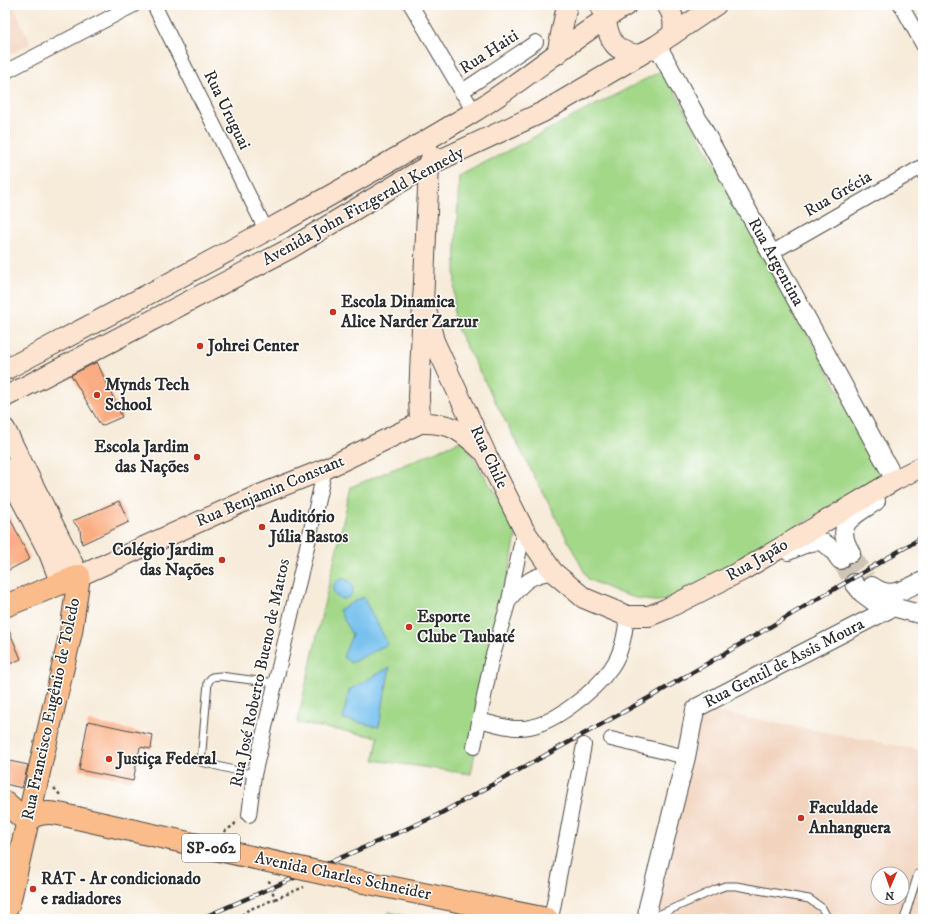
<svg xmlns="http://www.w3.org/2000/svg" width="928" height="924" font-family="'IM FELL DW Pica',serif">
<rect width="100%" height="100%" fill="#fff"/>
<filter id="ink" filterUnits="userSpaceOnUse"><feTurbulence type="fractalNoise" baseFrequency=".025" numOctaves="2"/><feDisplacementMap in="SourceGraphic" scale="8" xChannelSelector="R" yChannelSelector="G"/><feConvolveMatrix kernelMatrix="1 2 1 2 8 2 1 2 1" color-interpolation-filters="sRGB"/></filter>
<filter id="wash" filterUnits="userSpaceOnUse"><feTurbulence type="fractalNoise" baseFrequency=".012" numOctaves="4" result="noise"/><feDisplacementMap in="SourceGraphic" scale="16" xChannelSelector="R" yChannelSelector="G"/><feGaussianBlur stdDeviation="0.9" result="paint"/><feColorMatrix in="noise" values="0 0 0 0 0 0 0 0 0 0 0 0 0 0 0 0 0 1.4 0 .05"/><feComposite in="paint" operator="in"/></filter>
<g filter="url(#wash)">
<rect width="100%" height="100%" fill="#f7ebd9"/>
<!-- built -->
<g fill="#f2d4be" fill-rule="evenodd">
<polygon points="5,5 13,5 31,44 5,57"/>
<path d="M701 709 920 750 923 752V919H737L721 915 705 914 678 919 661 918 658 911V902ZM878 874H902V898H878Z"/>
</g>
<!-- green -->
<g fill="#a3d889" stroke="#67825a">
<path d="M663 70 884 473 696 589C688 593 680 597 673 599 646 607 612 590 588 579L453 321 459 176Z"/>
<polygon points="463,440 517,530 471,774 374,760 378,737 297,723 351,487"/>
<polygon points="389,912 418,919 388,919"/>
</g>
<!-- water -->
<g fill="#75c0ee" stroke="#50768c">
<circle cx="343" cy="589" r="10"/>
<polygon points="363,597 388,644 351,663 343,657 352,635 339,610"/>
<polygon points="390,667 379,727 343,719 349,690"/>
</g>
<g id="blocks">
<!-- building -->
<g fill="#faad82">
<polygon points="97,362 122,417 101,426 71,375"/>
<polygon points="119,501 129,522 82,544 80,530 73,521"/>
<polygon points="5,508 30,559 5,572"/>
<polygon points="5,621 21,659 5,666"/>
<polygon points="88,721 153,735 151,749 140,747 133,781 79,770"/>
<polygon points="5,760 28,765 22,788 5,784"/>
</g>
</g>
</g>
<g filter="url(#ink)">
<use href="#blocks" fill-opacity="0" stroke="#4a4845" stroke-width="1"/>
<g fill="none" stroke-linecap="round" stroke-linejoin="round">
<!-- tertiary-tunnel -->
<g stroke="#cec5b6" stroke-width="18" stroke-dasharray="18 9" stroke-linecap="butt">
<polyline points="851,553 866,578"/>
<polyline points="840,560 854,583"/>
</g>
<defs>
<g id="service">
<polyline points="254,775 201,762 208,682 212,677 220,676 275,683"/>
<polyline points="649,919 717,889 725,886 736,886 809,899 822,908 828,919"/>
<polyline points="904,919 918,874"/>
</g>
<g id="minor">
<polyline points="154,5 267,232"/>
<polyline points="411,5 474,112"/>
<polyline points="901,5 923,45"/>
<polyline points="5,72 134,5"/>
<polyline points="461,92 536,42"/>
<polyline points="771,253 923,166"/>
<path d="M511 598C525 581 530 576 553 572"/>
<path d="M479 720C492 723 508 729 521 728 550 728 595 691 611 668 622 653 625 634 627 616"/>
<polyline points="611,739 686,757"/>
<polyline points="474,747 491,662 509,600 524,530"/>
<polyline points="249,815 254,775 325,469"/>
<polyline points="551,919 584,745"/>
</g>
<g id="tertiary">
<polyline points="657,45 895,480"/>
<path d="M788 551C813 540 823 533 840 560"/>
<path d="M851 553C833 522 853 517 876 501"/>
<polyline points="854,583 862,593 874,602 923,615"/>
<path d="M872 586C891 600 904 589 923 581"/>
<polyline points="647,919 648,907 686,757 695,710 698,707 895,606"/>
</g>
<g id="secondary">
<path d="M667 5C674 15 674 23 673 34"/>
<path d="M601 6C611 33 605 51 640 55"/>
<polyline points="557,54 567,5"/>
<polyline points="423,298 434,341 486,454 524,530 553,572 584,598 627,616 649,616 666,609 743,570 895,480 923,466"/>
<path d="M5 370C162 287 320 205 472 113 526 80 573 37 627 5"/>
<polyline points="5,397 289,249 429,165 543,112 657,45 716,5"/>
<polyline points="420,423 419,397 429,165 432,155"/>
<path d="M5 429 79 576 252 498 325 469 420 423C451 422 460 430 482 450"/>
<polyline points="5,468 49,553 61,584"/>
</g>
<g id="primary">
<polyline points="5,606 79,576"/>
<polyline points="5,802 26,821"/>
<path d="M26 821C43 808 58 814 77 818"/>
<polyline points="344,878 547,919"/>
<polyline points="5,912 9,903 71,632 79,576"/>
</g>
</defs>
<!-- service casing -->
<use href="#service" stroke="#4a4845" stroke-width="9"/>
<!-- minor casing -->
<use href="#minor" stroke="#4a4845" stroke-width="16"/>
<!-- tertiary casing -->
<use href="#tertiary" stroke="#4a4845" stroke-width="20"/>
<!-- secondary casing -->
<use href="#secondary" stroke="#4a4845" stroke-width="22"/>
<!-- primary casing -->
<use href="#primary" stroke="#4a4845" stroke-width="24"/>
<!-- path -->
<g stroke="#4a4845" stroke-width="2.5" stroke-dasharray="3 3" stroke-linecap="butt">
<polyline points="54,788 61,796"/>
<polyline points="224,832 234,825 237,820"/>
<polyline points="275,899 304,887"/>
<polyline points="237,919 248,910 275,899 268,878"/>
</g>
<!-- service -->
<use href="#service" stroke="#fff" stroke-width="7"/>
<!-- minor -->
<use href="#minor" stroke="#fff" stroke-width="14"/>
<!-- tertiary -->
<use href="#tertiary" stroke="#fff" stroke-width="18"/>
<!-- secondary -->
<use href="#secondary" stroke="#fde4d1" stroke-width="20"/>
<!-- primary -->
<use href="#primary" stroke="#fabc8b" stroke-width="22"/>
<defs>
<polyline id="rail" points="200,919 434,817 654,695 923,537"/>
</defs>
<!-- rail casing -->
<use href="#rail" stroke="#2b2b2b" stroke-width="4.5"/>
<!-- rail -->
<use href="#rail" stroke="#fff" stroke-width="3" stroke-dasharray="9" stroke-linecap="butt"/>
<defs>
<polyline id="primary-bridge" points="77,818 344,878"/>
</defs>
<!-- primary-bridge casing -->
<use href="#primary-bridge" stroke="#4a4845" stroke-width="24" stroke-linecap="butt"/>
<!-- primary-bridge -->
<use href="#primary-bridge" stroke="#fabc8b" stroke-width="22"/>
</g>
</g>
<!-- markers -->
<g fill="#c8321e" stroke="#fff" stroke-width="1.5">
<circle cx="333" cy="312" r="4"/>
<circle cx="200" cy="346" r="4"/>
<circle cx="97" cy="395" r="4"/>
<circle cx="197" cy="457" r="4"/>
<circle cx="262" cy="527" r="4"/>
<circle cx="222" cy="560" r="4"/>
<circle cx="409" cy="627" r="4"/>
<circle cx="109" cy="759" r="4"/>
<circle cx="801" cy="818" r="4"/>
<circle cx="33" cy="889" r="4"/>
</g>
<g text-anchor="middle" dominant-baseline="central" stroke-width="3" stroke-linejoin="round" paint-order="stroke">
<!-- shield labels -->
<rect fill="#fff" stroke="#6b6b6b" stroke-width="1" x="182" y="834" width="58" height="28" rx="3"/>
<g font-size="16" font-weight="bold" fill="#2b2b2b">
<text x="211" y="848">SP-062</text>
</g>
<!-- street labels -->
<g font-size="17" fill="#2b2b2b" stroke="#fff">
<text transform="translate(489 52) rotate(-33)">Rua Haiti</text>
<text transform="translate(227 110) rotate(64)">Rua Uruguai</text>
<text transform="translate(838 194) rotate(-30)">Rua Grécia</text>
<text transform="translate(363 206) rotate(-29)">Avenida John Fitzgerald Kennedy</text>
<text transform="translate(776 262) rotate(61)">Rua Argentina</text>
<text transform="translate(489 457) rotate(65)">Rua Chile</text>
<text transform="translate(270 491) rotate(-23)">Rua Benjamin Constant</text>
<text transform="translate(757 560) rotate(-30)">Rua Japão</text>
<text transform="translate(784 663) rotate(-27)">Rua Gentil de Assis Moura</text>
<text transform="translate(260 673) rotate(-78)">Rua José Roberto Bueno de Mattos</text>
<text transform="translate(51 709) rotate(-78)">Rua Francisco Eugênio de Toledo</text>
<text transform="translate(343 876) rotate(12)">Avenida Charles Schneider</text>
</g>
<!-- poi labels -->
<g font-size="17" font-weight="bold" fill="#2b2b2b" stroke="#fff" text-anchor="start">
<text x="341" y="302">Escola Dinamica<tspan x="341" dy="20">Alice Narder Zarzur</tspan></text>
<text x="208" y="346">Johrei Center</text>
<text x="105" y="385">Mynds Tech<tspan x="105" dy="20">School</tspan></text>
<text x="189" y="447" text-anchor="end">Escola Jardim<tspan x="189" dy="20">das Nações</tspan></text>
<text x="270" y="517">Auditório<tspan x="270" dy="20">Júlia Bastos</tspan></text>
<text x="214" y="550" text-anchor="end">Colégio Jardim<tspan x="214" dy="20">das Nações</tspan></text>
<text x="417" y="617">Esporte<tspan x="417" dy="20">Clube Taubaté</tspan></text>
<text x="117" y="759">Justiça Federal</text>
<text x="809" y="808">Faculdade<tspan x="809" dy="20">Anhanguera</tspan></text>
<text x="41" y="879">RAT - Ar condicionado<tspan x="41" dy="20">e radiadores</tspan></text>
</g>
</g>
<!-- margin -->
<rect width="928" height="924" fill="none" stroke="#fff" stroke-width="20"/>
<!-- north arrow -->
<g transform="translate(890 886) rotate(182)"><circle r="19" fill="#ffffff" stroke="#aaaaaa"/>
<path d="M0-3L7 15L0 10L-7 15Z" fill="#c8321e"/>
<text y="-6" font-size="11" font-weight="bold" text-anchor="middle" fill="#2b2b2b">N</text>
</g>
</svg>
